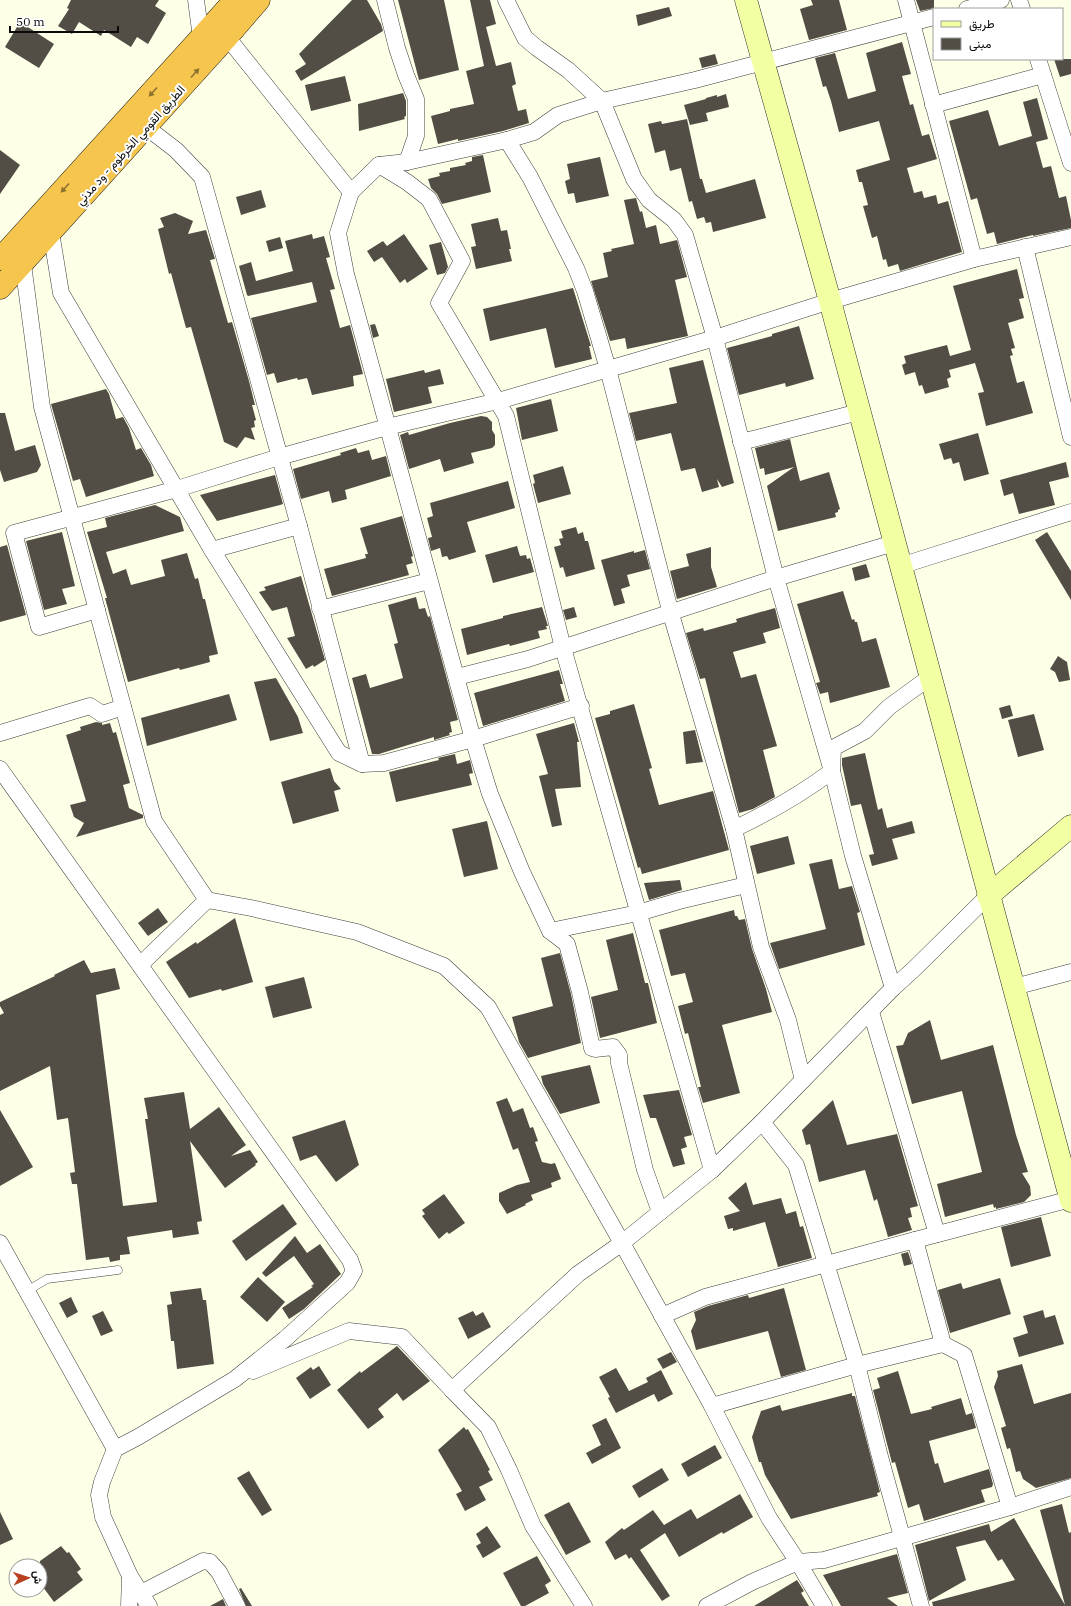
<svg xmlns="http://www.w3.org/2000/svg" width="1071" height="1606" font-family="'IBM Plex Serif',Vazirmatn,serif">
<rect width="100%" height="100%" fill="#feffe7"/>
<!-- building -->
<g fill="#524e46">
<polygon points="71,0 159,0 155,6 166,13 148,44 137,37 131,47 104,30 101,36 79,22 72,34 58,26 69,9 67,8"/>
<polygon points="352,0 367,0 381,24 383,31 301,81 295,71 306,64 299,54"/>
<polygon points="398,0 444,0 459,70 419,80"/>
<polygon points="470,0 490,0 496,24 486,27 496,66 511,62 516,84 512,86 518,111 526,109 529,123 503,131 458,141 458,139 438,144 431,116 450,111 450,109 474,104 466,71 484,66"/>
<polygon points="811,0 839,0 847,30 809,40 800,9 813,5"/>
<polygon points="916,0 934,0 934,8 920,11"/>
<polygon points="669,7 672,16 638,26 636,15"/>
<polygon points="20,22 54,44 39,68 5,47"/>
<polygon points="902,42 911,74 902,76 910,105 913,104 922,136 929,134 937,159 907,168 914,193 922,191 924,198 936,195 938,204 948,201 962,252 900,271 898,264 888,267 886,259 883,260 877,236 872,238 863,206 868,205 862,182 859,182 856,170 890,160 879,121 839,132 831,101 826,86 823,87 815,58 835,53 848,99 876,91 866,53"/>
<polygon points="715,54 718,64 702,68 699,58"/>
<polygon points="1054,59 1071,59 1071,74 1060,77"/>
<polygon points="345,76 351,101 311,111 305,85"/>
<polygon points="403,93 406,101 406,116 404,117 405,119 359,131 358,104"/>
<polygon points="726,94 729,107 706,113 708,121 690,125 684,105 706,99 706,98 717,95 717,97"/>
<polygon points="1037,98 1048,139 1036,142 1043,168 1051,166 1059,198 1066,196 1071,220 1071,228 1033,236 1033,235 997,244 994,232 987,234 977,198 971,200 949,121 988,110 999,146 1032,136 1023,102"/>
<polygon points="687,119 700,179 702,179 706,193 755,179 766,218 713,232 711,222 706,223 704,217 697,219 692,201 689,202 681,168 670,171 665,150 655,153 648,124 661,121 662,124"/>
<polygon points="0,150 20,165 0,194"/>
<polygon points="483,155 491,192 442,204 437,194 431,188 428,179 440,176 439,173 450,171 450,168 466,165 465,163 472,161 472,157"/>
<polygon points="600,157 609,196 576,203 574,193 568,194 565,181 570,179 567,164"/>
<polygon points="261,190 266,207 241,215 236,197"/>
<polygon points="636,198 640,212 642,211 646,228 656,225 660,244 677,240 687,277 675,280 688,336 627,349 625,338 610,341 591,281 608,277 603,253 612,251 611,249 634,244 624,200"/>
<polygon points="175,213 193,221 188,234 206,230 215,259 210,260 228,323 232,322 249,381 255,405 252,405 256,420 254,421 255,427 251,428 255,440 245,437 237,448 224,442 191,327 186,328 171,273 169,274 158,229 164,227 160,218"/>
<polygon points="498,218 501,231 507,230 511,249 509,249 512,261 476,269 471,247 476,246 471,224"/>
<polygon points="312,234 313,239 324,236 330,257 326,258 335,289 330,290 340,328 350,325 363,374 353,376 354,386 312,395 307,378 298,380 297,378 277,383 274,373 267,375 251,318 317,302 312,282 248,296 247,295 239,266 251,262 256,281 293,271 285,241"/>
<polygon points="404,234 428,269 407,283 405,279 400,283 382,257 374,262 367,251 383,241 387,246"/>
<polygon points="280,237 283,248 269,252 266,241"/>
<polygon points="441,242 448,267 445,273 437,275 429,245"/>
<polygon points="1017,269 1024,298 1019,299 1024,318 1008,323 1015,348 1011,349 1013,355 1010,356 1017,383 1024,381 1033,413 986,426 978,393 984,392 975,363 949,370 951,377 947,379 949,387 925,394 922,385 919,386 915,372 905,375 902,365 906,363 904,356 947,345 950,356 971,350 953,286"/>
<polygon points="573,288 591,346 589,346 592,359 555,368 546,328 490,341 483,309"/>
<polygon points="375,324 379,336 373,338 370,325"/>
<polygon points="799,326 814,379 786,387 785,383 739,395 727,348 772,336 772,334"/>
<polygon points="703,360 734,483 722,487 717,479 719,487 702,492 695,468 681,471 671,433 636,441 629,413 677,403 669,368"/>
<polygon points="440,369 444,384 428,387 432,403 394,412 386,379 424,370 425,373"/>
<polygon points="106,389 109,394 116,419 123,417 129,428 136,450 141,448 151,465 154,476 86,497 80,479 73,481 51,404"/>
<polygon points="551,399 558,431 522,440 516,408"/>
<polygon points="0,413 5,413 15,451 35,445 41,465 37,472 4,482 0,470"/>
<polygon points="481,416 487,417 492,422 492,430 495,435 495,445 492,448 471,453 474,463 444,472 440,459 409,469 400,435 408,432 409,435 450,423"/>
<polygon points="978,433 989,474 964,481 959,462 953,464 951,458 944,460 939,444"/>
<polygon points="790,439 800,481 829,472 840,509 838,510 838,512 835,513 836,517 778,531 767,486 794,467 765,475 764,468 760,469 755,448"/>
<polygon points="356,448 358,453 369,450 372,460 386,456 391,476 345,490 347,499 332,503 329,491 301,499 293,469 341,455 340,453"/>
<polygon points="1066,462 1069,477 1049,482 1055,505 1019,514 1013,493 1004,496 1000,480"/>
<polygon points="563,466 571,494 538,503 533,484 535,483 533,475"/>
<polygon points="275,475 283,504 280,505 217,521 200,495"/>
<polygon points="508,481 515,508 467,522 476,552 449,560 447,556 442,557 440,548 431,551 428,538 432,537 427,518 433,516 430,503"/>
<polygon points="155,505 180,517 184,531 106,552 113,574 126,569 131,585 165,576 161,560 187,553 195,579 198,578 203,599 205,599 218,654 209,656 210,662 180,670 179,668 128,682 105,598 107,598 87,532 107,527 105,518"/>
<polygon points="402,516 413,556 411,557 413,563 406,565 409,575 332,596 324,569 366,558 365,554 368,554 360,528"/>
<polygon points="576,527 578,534 583,532 585,541 588,541 595,569 566,577 563,567 560,568 554,547 561,545 559,539 563,538 561,531"/>
<polygon points="62,532 75,586 62,589 67,604 44,610 26,541"/>
<polygon points="1047,532 1071,571 1071,600 1035,540"/>
<polygon points="7,545 26,615 0,622 0,547"/>
<polygon points="517,546 520,556 526,555 527,559 530,558 534,572 493,583 485,555"/>
<polygon points="711,547 711,567 717,587 677,599 670,571 689,566 686,554"/>
<polygon points="645,550 650,569 627,575 630,586 621,589 625,603 614,606 601,560 634,551 634,553"/>
<polygon points="866,564 870,577 855,581 852,568"/>
<polygon points="301,576 325,660 314,667 313,665 306,669 287,638 295,636 287,607 272,611 259,592 266,590 264,587"/>
<polygon points="843,591 852,620 854,619 855,622 857,622 862,642 876,638 890,687 830,703 828,692 820,694 816,683 820,682 797,604"/>
<polygon points="416,597 419,609 425,608 428,617 430,616 458,720 450,722 452,732 449,733 450,735 434,740 434,737 379,754 372,754 352,678 366,674 370,688 403,678 394,644 398,643 388,605"/>
<polygon points="542,607 548,626 546,626 547,629 538,631 540,638 510,646 509,644 467,655 461,629 503,618 503,616"/>
<polygon points="574,607 577,617 566,620 563,610"/>
<polygon points="775,608 780,628 763,633 766,643 733,652 741,678 756,674 777,746 763,750 775,797 753,809 739,813 705,678 700,679 686,633 703,628 704,631 737,622 736,619"/>
<polygon points="1058,656 1067,662 1070,680 1059,682 1055,672 1050,669"/>
<polygon points="559,670 563,684 560,684 565,701 483,726 474,693"/>
<polygon points="276,678 298,717 303,733 270,741 254,682"/>
<polygon points="229,694 237,720 147,746 141,718"/>
<polygon points="634,704 652,768 649,769 659,805 713,791 729,850 642,874 640,867 638,868 595,718 610,714 610,711"/>
<polygon points="1010,705 1013,716 1002,719 999,708"/>
<polygon points="1034,714 1044,750 1018,757 1008,720"/>
<polygon points="96,722 102,723 102,725 110,723 113,733 116,732 130,783 123,785 129,808 143,815 143,818 76,837 84,823 74,817 70,805 86,801 66,735 81,730 80,727"/>
<polygon points="574,723 579,742 577,742 581,787 555,789 562,825 552,827 539,776 548,774 536,734"/>
<polygon points="695,730 703,762 686,764 683,732"/>
<polygon points="865,753 878,810 882,808 887,828 912,821 915,833 892,839 898,859 872,866 869,855 874,854 861,804 851,806 842,765 842,758"/>
<polygon points="455,754 457,764 470,760 473,773 469,774 472,785 396,802 389,772 439,760 438,758"/>
<polygon points="330,768 334,781 341,789 334,791 339,811 293,824 281,782"/>
<polygon points="487,821 498,869 464,877 452,829"/>
<polygon points="788,836 795,864 757,874 750,846"/>
<polygon points="832,859 839,889 852,886 860,912 857,913 865,945 779,969 770,943 826,929 809,864"/>
<polygon points="680,880 682,890 649,900 644,883"/>
<polygon points="158,908 168,922 148,936 138,923"/>
<polygon points="734,910 735,916 737,916 739,920 745,919 752,949 766,989 772,1012 722,1025 740,1093 703,1103 698,1087 701,1087 688,1033 685,1034 678,1006 693,1002 685,973 671,976 659,930"/>
<polygon points="235,918 253,982 222,991 221,989 189,998 166,962 196,942 197,944"/>
<polygon points="633,933 645,983 648,983 657,1023 600,1038 591,997 618,990 606,940"/>
<polygon points="560,953 571,994 581,1043 528,1058 519,1042 512,1017 553,1006 541,958"/>
<polygon points="84,960 91,973 115,968 120,989 96,995 123,1206 157,1202 145,1119 148,1119 144,1098 184,1092 190,1129 219,1107 246,1145 231,1156 250,1150 258,1162 255,1164 256,1165 225,1188 190,1141 202,1221 197,1222 199,1234 173,1238 172,1230 127,1237 130,1254 120,1255 120,1260 110,1262 109,1257 86,1260 77,1184 72,1184 70,1173 75,1172 68,1118 57,1120 50,1066 0,1091 0,1015 4,1013 0,1006 0,1002 55,976 54,975"/>
<polygon points="304,977 312,1008 273,1018 265,987"/>
<polygon points="930,1020 941,1060 993,1045 1016,1135 1028,1172 1022,1173 1030,1186 1031,1195 1024,1202 996,1209 996,1207 994,1208 993,1204 945,1217 937,1184 982,1172 962,1091 912,1104 896,1046 903,1045 908,1033"/>
<polygon points="590,1065 600,1103 560,1114 543,1084 541,1076"/>
<polygon points="679,1090 692,1135 684,1137 687,1147 681,1149 685,1164 673,1167 656,1118 650,1118 643,1095"/>
<polygon points="507,1098 513,1112 523,1108 530,1128 533,1127 538,1141 535,1142 542,1162 551,1164 555,1163 561,1179 551,1183 552,1187 531,1195 533,1200 525,1204 526,1205 507,1214 499,1201 499,1193 517,1185 530,1182 518,1148 513,1150 496,1102"/>
<polygon points="833,1100 847,1145 897,1134 918,1206 910,1208 912,1217 908,1218 912,1230 888,1237 877,1199 874,1201 865,1170 819,1182 810,1144 806,1145 802,1130"/>
<polygon points="0,1110 33,1167 0,1186"/>
<polygon points="345,1120 359,1165 336,1182 316,1155 300,1161 292,1137"/>
<polygon points="746,1182 753,1205 781,1198 786,1214 796,1211 800,1227 803,1226 812,1258 778,1267 765,1222 733,1231 733,1228 728,1229 724,1216 740,1211 728,1198"/>
<polygon points="444,1194 465,1223 449,1234 447,1232 439,1239 422,1216 425,1214 422,1210"/>
<polygon points="283,1204 297,1224 246,1261 232,1241"/>
<polygon points="1041,1217 1051,1256 1011,1267 1001,1227"/>
<polygon points="295,1236 307,1253 320,1244 341,1274 304,1309 289,1319 282,1308 313,1287 311,1286 314,1284 294,1256 266,1277 262,1273"/>
<polygon points="908,1252 912,1264 904,1266 901,1254"/>
<polygon points="258,1277 285,1302 267,1322 240,1297"/>
<polygon points="1000,1278 1011,1314 950,1333 938,1290 961,1283 963,1289"/>
<polygon points="201,1288 203,1300 206,1300 214,1364 177,1369 174,1341 171,1341 167,1305 172,1304 170,1292"/>
<polygon points="784,1288 806,1370 781,1377 768,1331 696,1350 691,1331 696,1320 694,1312 708,1306 748,1295 749,1298"/>
<polygon points="71,1297 78,1312 67,1318 59,1303"/>
<polygon points="1043,1310 1045,1318 1055,1315 1064,1344 1019,1357 1013,1338 1028,1333 1023,1316"/>
<polygon points="103,1311 113,1331 101,1336 92,1316"/>
<polygon points="473,1311 476,1316 483,1312 491,1327 468,1339 458,1318"/>
<polygon points="397,1346 430,1381 403,1401 397,1393 378,1409 384,1417 368,1429 337,1390 360,1371 361,1373"/>
<polygon points="671,1352 677,1362 663,1369 657,1359"/>
<polygon points="1022,1364 1034,1404 1071,1393 1071,1478 1036,1488 1023,1479 1020,1471 1016,1472 1010,1448 1007,1449 1001,1428 1006,1426 994,1387 998,1376 997,1371"/>
<polygon points="319,1366 331,1385 310,1399 296,1378 311,1367 313,1370"/>
<polygon points="616,1368 629,1391 648,1382 646,1378 661,1370 673,1394 658,1402 654,1394 616,1413 608,1398 610,1397 599,1377"/>
<polygon points="898,1371 911,1414 932,1409 931,1407 961,1398 966,1415 972,1413 976,1428 929,1441 935,1464 938,1463 944,1483 989,1469 993,1484 992,1487 981,1490 985,1502 924,1521 919,1504 908,1508 895,1462 892,1463 873,1390 880,1388 877,1378"/>
<polygon points="852,1393 852,1396 855,1396 880,1492 877,1493 878,1496 791,1519 765,1475 761,1462 759,1462 756,1452 752,1437 761,1411 780,1405 782,1411"/>
<polygon points="606,1418 621,1448 592,1464 586,1453 601,1445 592,1425"/>
<polygon points="464,1427 466,1430 468,1429 490,1470 488,1471 493,1480 479,1487 486,1500 465,1511 456,1494 462,1491 438,1450"/>
<polygon points="715,1445 722,1458 688,1477 681,1464"/>
<polygon points="662,1468 669,1480 639,1498 632,1486"/>
<polygon points="249,1471 272,1510 262,1516 237,1478"/>
<polygon points="740,1494 753,1517 723,1534 722,1532 679,1557 665,1533 640,1550 670,1596 662,1601 631,1557 629,1559 626,1554 615,1560 605,1542 622,1528 624,1530 653,1510 664,1525 691,1509 697,1519"/>
<polygon points="569,1502 591,1542 566,1555 544,1515"/>
<polygon points="1062,1504 1069,1533 1071,1532 1071,1606 933,1606 932,1602 1015,1580 1002,1559 998,1561 985,1540 956,1547 966,1580 929,1601 915,1545 989,1524 991,1532 1014,1518 1065,1605 1040,1510"/>
<polygon points="0,1512 13,1539 0,1545"/>
<polygon points="487,1526 501,1547 483,1558 476,1546 481,1543 476,1534"/>
<polygon points="61,1546 67,1553 69,1552 81,1569 77,1572 83,1580 54,1602 40,1583 40,1561"/>
<polygon points="897,1554 908,1593 887,1598 898,1606 841,1606 823,1575"/>
<polygon points="537,1556 551,1581 545,1585 549,1593 525,1606 521,1606 503,1573"/>
<polygon points="797,1580 804,1591 801,1593 809,1606 754,1606"/>
<polygon points="241,1588 252,1606 246,1606 239,1589"/>
<polygon points="223,1599 226,1606 210,1606"/>
</g>
<g fill="none" stroke-linecap="round" stroke-linejoin="round">
<defs>
<polyline id="lane" points="27,1291 47,1279 118,1270"/>
<g id="street">
<polyline points="196,0 201,38"/>
<polyline points="385,0 397,48 406,75 416,99 416,136 407,162"/>
<polyline points="506,0 525,38 537,48 568,70 602,101 634,179 649,200 674,220 685,235 715,338 776,578 832,771 853,856 893,988"/>
<polyline points="906,0 974,259"/>
<polyline points="1019,0 1022,9"/>
<polyline points="967,9 1001,0"/>
<polyline points="227,37 351,192 338,233 346,274 473,739 490,794 522,872 550,931 567,944 580,992 592,1048 595,1049 613,1047 619,1055 619,1063 645,1170 660,1212"/>
<polyline points="1038,59 1071,163"/>
<polyline points="933,105 1043,75"/>
<polyline points="146,127 176,150 202,177 299,526 362,764"/>
<polyline points="507,140 530,177 576,268 585,291 608,369 671,614 734,829 761,947 788,1020 803,1080"/>
<polyline points="379,165 407,182 429,199 462,261 439,303 506,416 563,648 712,1170"/>
<polyline points="351,192 379,165 407,162 507,140 534,132 558,115 602,101 695,80 934,17"/>
<polyline points="51,232 61,293 212,550 339,753 362,764 384,763 473,739 581,706"/>
<polyline points="1025,247 1071,437"/>
<polyline points="23,264 42,407 154,821 207,900"/>
<polyline points="741,442 859,412"/>
<polyline points="212,550 299,526"/>
<polyline points="900,566 1071,512"/>
<polyline points="320,609 429,581"/>
<polyline points="97,610 39,627 14,533 177,489 279,457 387,427 498,401 715,338 830,301 974,259 1071,237"/>
<polyline points="457,677 528,659 776,578 894,543"/>
<polyline points="0,733 90,706 102,714 123,707"/>
<polyline points="0,769 350,1260 354,1271 347,1283 285,1339 235,1379 138,1437 115,1449 102,1482 99,1495 103,1517 130,1576 149,1606"/>
<path d="M734 829C770 812 800 795 832 771L833 748 865 731 889 707 930 677"/>
<polyline points="550,931 638,913 679,901 746,885"/>
<polyline points="140,965 207,900 251,908 357,932 444,966 488,1007 622,1243 712,1406 769,1518 798,1562 824,1606"/>
<polyline points="1014,987 1071,972"/>
<polyline points="871,1012 937,1234"/>
<polyline points="762,1122 796,1165 857,1365 879,1453 921,1606"/>
<polyline points="0,1243 115,1449"/>
<polyline points="662,1316 705,1297 915,1240"/>
<polyline points="253,1371 349,1331 402,1337 452,1390 578,1274 622,1243 712,1170 762,1122 893,988 914,969 988,896"/>
<polyline points="452,1390 488,1427 509,1470 533,1526 584,1606"/>
<polyline points="712,1406 857,1365 943,1344"/>
<polyline points="1010,1507 964,1355 943,1344 915,1240 1071,1199"/>
<polyline points="141,1593 203,1561 210,1562 219,1572 237,1606"/>
<polyline points="129,1606 130,1576"/>
<polyline points="707,1606 752,1582 798,1562 824,1560 1010,1507 1071,1487"/>
</g>
<g id="secondary">
<polyline points="746,0 830,301 1071,1201"/>
<polyline points="988,896 1071,826"/>
</g>
<g id="highway">
<polyline points="0,259 235,0"/>
<polyline points="0,288 227,37 259,0"/>
</g>
</defs>
<!-- lane casing -->
<use href="#lane" stroke="#3d3d3d" stroke-width="9"/>
<!-- street casing -->
<use href="#street" stroke="#3d3d3d" stroke-width="17"/>
<!-- secondary casing -->
<use href="#secondary" stroke="#2c2c2c" stroke-width="23"/>
<!-- highway casing -->
<use href="#highway" stroke="#1b1b1b" stroke-width="23"/>
<!-- lane -->
<use href="#lane" stroke="#fff" stroke-width="8"/>
<!-- street -->
<use href="#street" stroke="#fff" stroke-width="16"/>
<!-- secondary -->
<use href="#secondary" stroke="#f2ffa2" stroke-width="22"/>
<!-- highway -->
<use href="#highway" stroke="#f6c54e" stroke-width="22"/>
</g>
<!-- one-way arrows -->
<defs><path id="oneway-solid" d="M-6-.8H1V-3.2L6.5 0L1 3.2V.8H-6Z"/></defs>
<g fill="#8c712f">
<use href="#oneway-solid" transform="translate(195 73) rotate(-48)"/>
<use href="#oneway-solid" transform="translate(153 92) rotate(132)"/>
<use href="#oneway-solid" transform="translate(65 188) rotate(132)"/>
</g>
<g text-anchor="middle" dominant-baseline="central" stroke-width="4" stroke-linejoin="round" paint-order="stroke">
<!-- street labels -->
<g font-size="12" fill="#0a0a0a" stroke="#fff">
<text transform="translate(130 145) rotate(-48)">الطريق القومي الخرطوم - ود مدني</text>
</g>
</g>
<!-- legend -->
<rect x="933" y="8" width="130" height="52" fill="#ffffff" stroke="#9d9d9d"/>
<rect x="941" y="21" width="20" height="6" fill="#f2ffa2" stroke="#9d9d9d"/>
<text x="969" y="28" font-size="12" fill="#0a0a0a">طريق</text>
<rect x="941" y="38" width="20" height="12" fill="#524e46" stroke="#9d9d9d"/>
<text x="969" y="48" font-size="12" fill="#0a0a0a">مبنى</text>
<!-- north arrow -->
<g transform="translate(28 1578) rotate(87)"><circle r="19" fill="#ffffff" stroke="#9d9d9d"/>
<path d="M0-3L7 15L0 10L-7 15Z" fill="#b94122"/>
<text y="-6" font-size="11" font-weight="bold" text-anchor="middle" fill="#0a0a0a">ش</text>
</g>
<!-- scale -->
<path d="M10 26v6h108v-6" fill="none" stroke="#0a0a0a" stroke-width="2"/>
<text x="16" y="26" font-size="12" fill="#0a0a0a" stroke="#ffffff" stroke-width="3" paint-order="stroke">50 m</text>
</svg>
